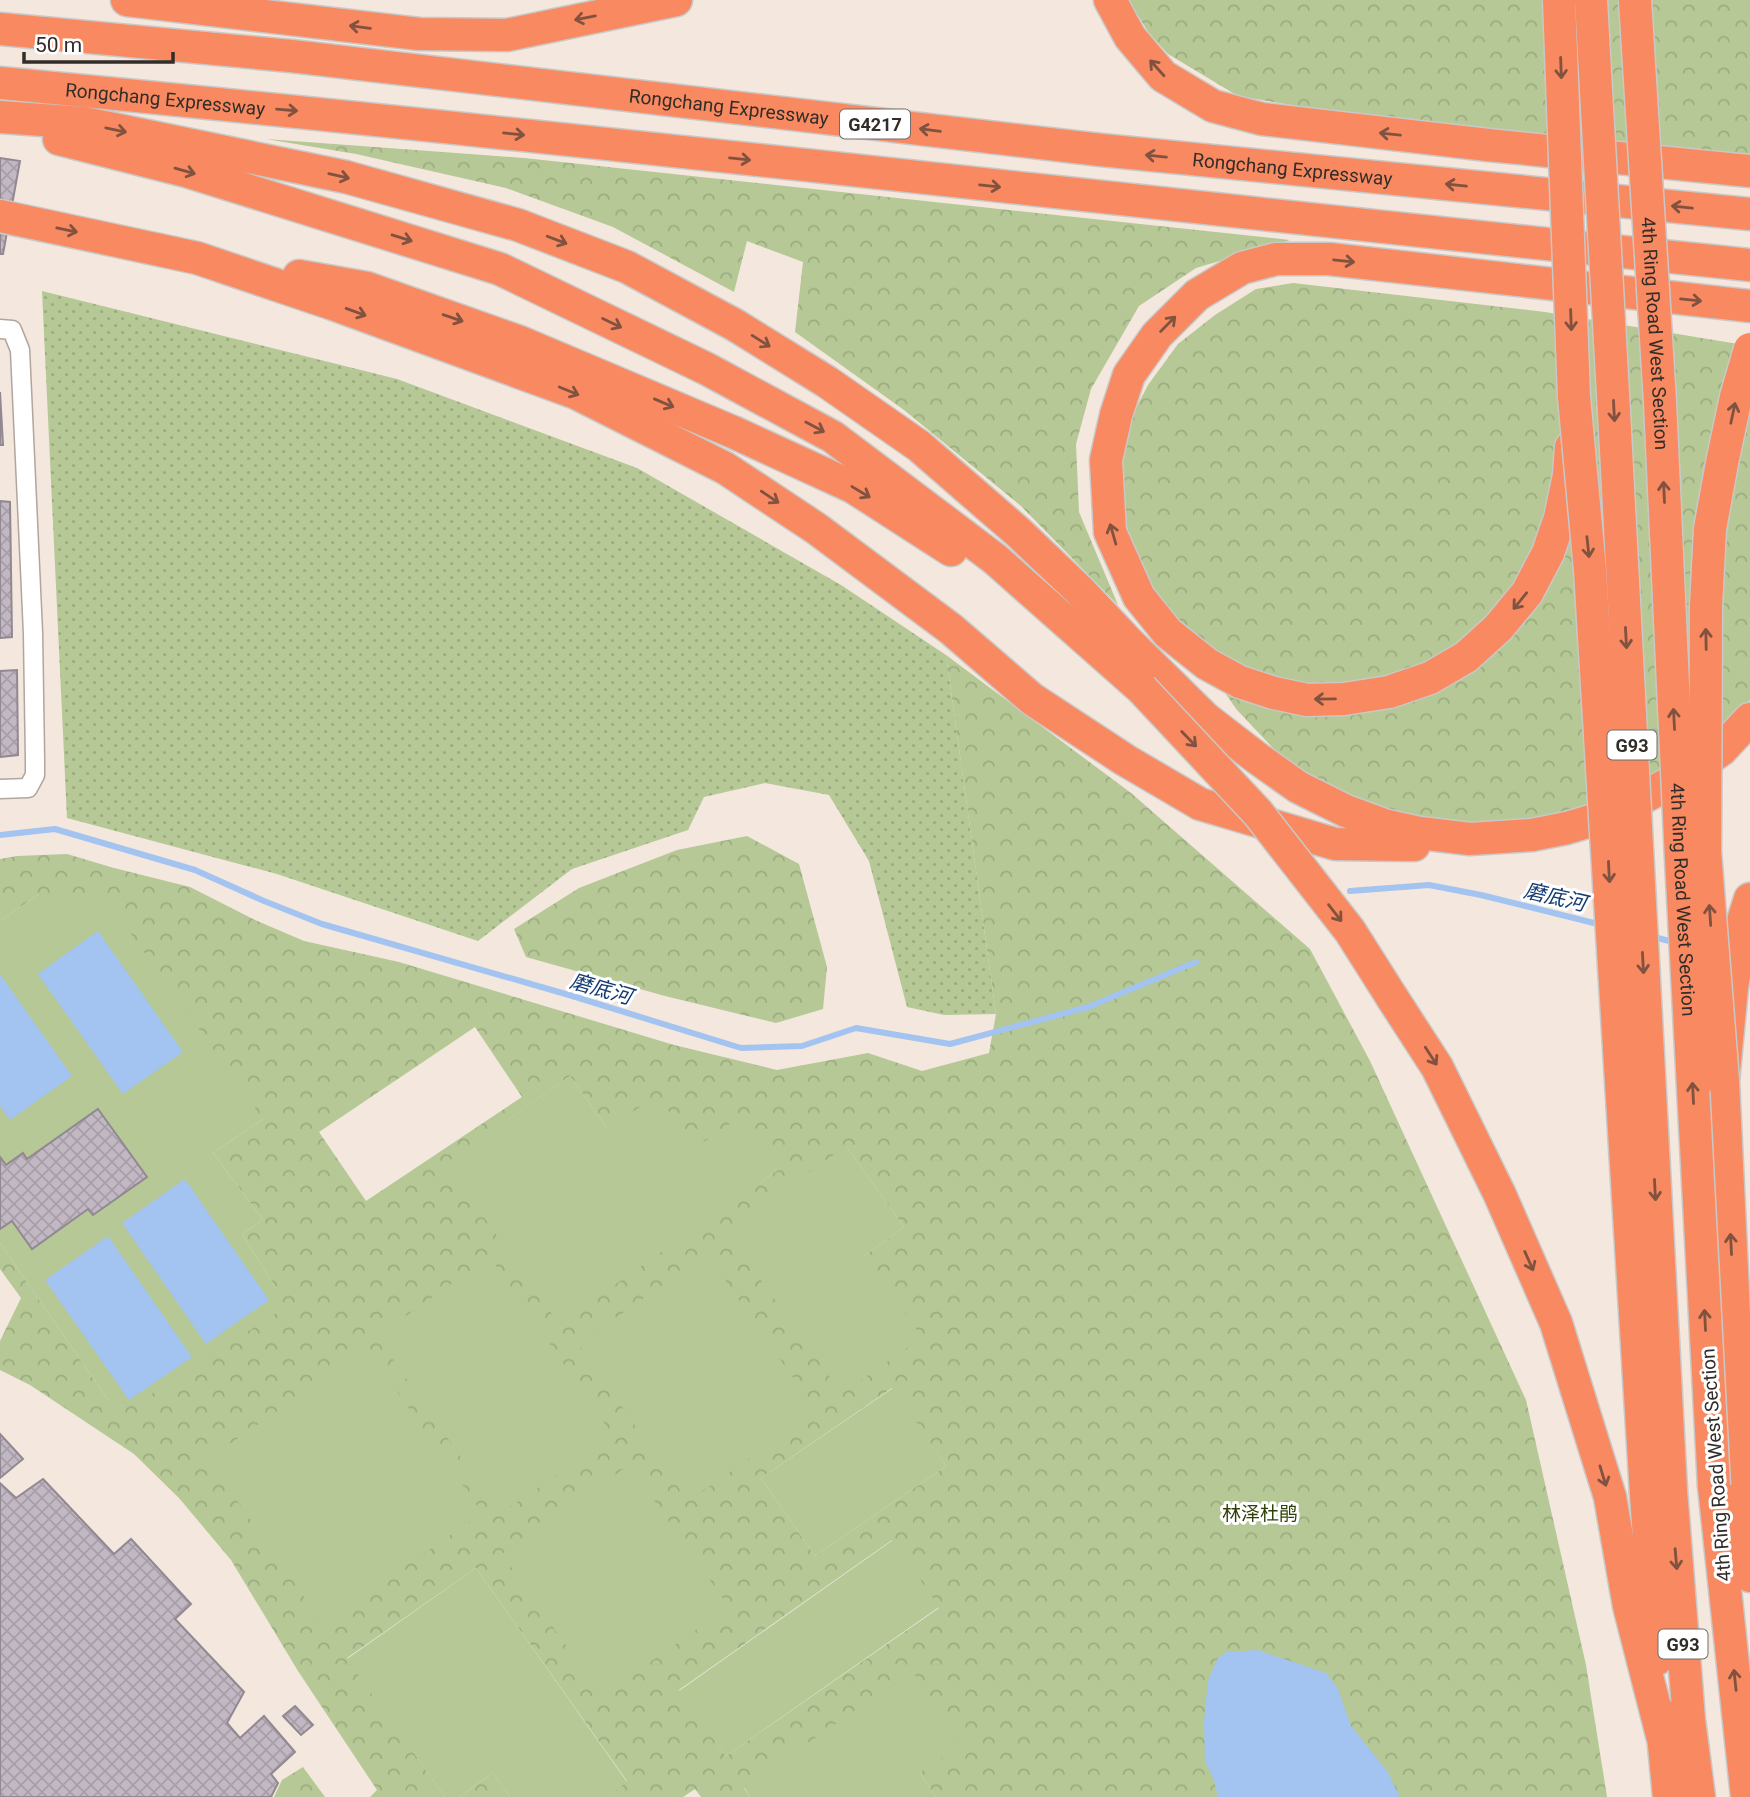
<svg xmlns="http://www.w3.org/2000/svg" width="1750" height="1797" font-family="Roboto,'Noto Sans SC',sans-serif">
<defs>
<pattern id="grass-dots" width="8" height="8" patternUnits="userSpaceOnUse" patternTransform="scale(1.75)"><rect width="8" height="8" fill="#b5c895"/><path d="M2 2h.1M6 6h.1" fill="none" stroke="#9cac80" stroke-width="1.8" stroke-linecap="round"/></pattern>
<pattern id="forest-crowns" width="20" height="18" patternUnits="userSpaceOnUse" patternTransform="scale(1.75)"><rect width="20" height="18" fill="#b5c895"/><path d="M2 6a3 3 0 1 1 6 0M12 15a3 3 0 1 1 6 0" fill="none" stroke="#9cac80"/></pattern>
<pattern id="building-cross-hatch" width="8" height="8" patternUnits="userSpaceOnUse" patternTransform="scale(1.75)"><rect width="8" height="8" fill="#c2b8c3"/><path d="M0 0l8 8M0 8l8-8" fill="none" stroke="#a79ea8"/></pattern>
</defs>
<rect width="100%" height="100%" fill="#f3e7de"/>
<!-- grass -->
<polygon fill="url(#grass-dots)" points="42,291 397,379 637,468 841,585 946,655 996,1014 944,1015 907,1007 869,861 829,795 765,783 704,797 688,830 572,869 478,941 277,874 67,818"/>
<!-- forest -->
<g fill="url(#forest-crowns)" fill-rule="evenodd">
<polygon points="1128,0 1750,0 1750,157 1327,111 1238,96 1168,54 1149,33"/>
<polygon points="266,139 524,158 1290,240 1196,268 1139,306 1091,389 1076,444 1079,512 1118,605 1021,506 904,410 795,332 803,262 747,241 734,292 613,227 506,188 356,154"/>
<polygon points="1293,283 1545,312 1750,346 1750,700 1734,723 1701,754 1563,819 1444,825 1362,806 1289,765 1237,710 1153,589 1134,555 1125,519 1120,477 1125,429 1148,385 1178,344 1215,315 1256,289"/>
<path d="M946 655 1131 793 1310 949 1370 1061 1526 1400 1586 1665 1607 1797H936L920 1773 744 1788 750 1797H701L695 1789 683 1797H606L627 1781 476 1568 347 1658 445 1797H370L377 1790 298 1671 231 1560 179 1498 134 1454 30 1385 0 1370V1341L21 1298 0 1269V1243L108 1400 277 1290 242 1234 263 1220 213 1153 263 1119 38 895 0 921V859L17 856 67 854 114 868 190 887 255 920 304 941 399 962 674 1045 777 1070 868 1053 922 1071 989 1053 996 1014ZM475 1027 522 1097 366 1201 319 1132ZM570 1076 608 1129 782 1167 559 1323 447 1163ZM846 1146 904 1227 864 1256ZM892 1388 946 1466 815 1556 761 1478ZM892 1540 939 1608 726 1756 679 1690Z"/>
<polygon points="747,836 799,864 827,967 823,1009 776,1023 665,996 526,957 514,929 579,888 677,850"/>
<polygon points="303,1767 325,1797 274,1797 282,1780"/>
<polygon points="493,1773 510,1797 459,1797"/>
</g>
<!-- garden -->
<g fill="#b5c895">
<polygon points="38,895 106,899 263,1119 213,1153 263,1220 242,1234 277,1290 278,1312 136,1404 108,1400 0,1243 0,921"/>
<polygon points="570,1076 608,1129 657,1095 695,1148 745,1113 782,1167 559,1324 446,1163"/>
<polygon points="846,1146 904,1227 864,1256 922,1337 842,1394 726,1231"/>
<polygon points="707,1254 817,1412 688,1501 578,1344"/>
<polygon points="490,1257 613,1436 500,1514 377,1336"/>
<polygon points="367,1349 482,1513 323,1624 208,1459"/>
<polygon points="893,1388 946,1466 815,1556 761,1478"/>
<polygon points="629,1465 729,1607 601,1696 502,1554"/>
<polygon points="893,1540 939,1607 726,1756 679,1691"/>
<polygon points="476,1568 627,1782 606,1797 510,1797 493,1773 459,1797 445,1797 347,1659"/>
<polygon points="912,1671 962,1744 920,1773 936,1797 750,1797 744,1787"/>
</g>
<!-- water -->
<g fill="#a3c3f0">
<polygon points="98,931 183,1052 123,1094 38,974"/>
<polygon points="0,974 72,1076 10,1120 0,1106"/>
<polygon points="185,1179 269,1300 206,1344 122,1223"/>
<polygon points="108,1236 192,1357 129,1400 45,1280"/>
<polygon points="1257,1650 1326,1673 1338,1689 1351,1726 1387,1771 1400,1797 1218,1797 1214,1780 1205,1761 1204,1722 1208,1681 1218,1658 1227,1652"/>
</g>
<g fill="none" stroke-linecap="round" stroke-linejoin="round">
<!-- stream -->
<g stroke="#a3c3f0" stroke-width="6">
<polyline points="0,835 55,829 195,870 264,901 322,924 569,995 741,1048 802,1046 856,1028 950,1044 1088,1007 1196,962"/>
<polyline points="1350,891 1429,885 1481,895 1602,925"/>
<polyline points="1650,936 1677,943"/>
</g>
</g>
<!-- building -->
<g fill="url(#building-cross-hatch)" stroke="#918892" stroke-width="2">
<polygon points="0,158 20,161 3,254 0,254"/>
<polygon points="0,392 3,445 0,445"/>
<polygon points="0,501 10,502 12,637 0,638"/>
<polygon points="17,670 18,755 0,757 0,671"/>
<polygon points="98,1109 147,1177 93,1215 88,1209 32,1249 12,1221 0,1229 0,1157 6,1165 23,1153 27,1159"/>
<polygon points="0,1434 23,1459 0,1478"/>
<polygon points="43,1479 114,1554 131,1539 191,1604 175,1619 244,1692 227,1723 240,1738 264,1716 295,1752 271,1774 278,1783 271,1797 0,1797 0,1483 16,1498"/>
<polygon points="295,1706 313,1725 301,1735 283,1716"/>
</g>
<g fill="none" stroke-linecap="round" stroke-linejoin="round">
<defs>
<polyline id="minor" points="0,329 12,330 20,350 33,633 35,760 35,775 28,788 0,789"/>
<g id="motorway">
<polyline points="127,0 419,34 507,35 676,0"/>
<polyline points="1110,0 1130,37 1163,76 1213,106 1262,119 1488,145 1750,171"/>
<path id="s1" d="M0 29 291 56 1101 150 1750 214"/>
<path id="s2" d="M0 83C584 138 1166 206 1750 265"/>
<polyline points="0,117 84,123 346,177 518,225 627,267 735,325 827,382 919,446 1018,532 1079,590 1130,644 1205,718 1257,758 1298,787 1346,811 1384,825 1420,833 1470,839 1532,835 1567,828 1597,819 1648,795 1691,771 1721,750 1750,719"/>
<polyline points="59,139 186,171 500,269 707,369 833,437 995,559 1142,689"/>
<polyline points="0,216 197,258 333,304 576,393 725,468 817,529 951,629 1032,699 1125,760 1200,804 1335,844 1414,845"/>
<polyline points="299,276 367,288 520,342 733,432 853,487 951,550"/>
<polyline points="1571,447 1569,475 1560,518 1548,553 1527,593 1498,628 1466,657 1430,678 1389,692 1344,699 1307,700 1274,693 1240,682 1207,664 1168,633 1139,597 1110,532 1106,460 1116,415 1129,375 1157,335 1197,295 1242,268 1276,259 1329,259 1750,306"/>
<polyline points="1750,899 1743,921 1732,987 1723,1081 1742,1484 1750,1576"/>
<polyline points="1393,999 1437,1067 1500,1195 1556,1323 1610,1497 1629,1606 1662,1735"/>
<polyline points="1714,1486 1747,1797"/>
<polyline points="1671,1491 1689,1720 1699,1797"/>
<polyline points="1646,1493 1657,1659"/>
<polyline points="1661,1714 1669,1797"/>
</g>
</defs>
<!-- minor casing -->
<use href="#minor" stroke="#b1a59c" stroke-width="21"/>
<!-- motorway casing -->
<use href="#motorway" stroke="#cac8c7" stroke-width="35"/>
<!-- minor -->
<use href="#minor" stroke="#fff" stroke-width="18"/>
<!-- motorway -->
<use href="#motorway" stroke="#f88960" stroke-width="32"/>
<defs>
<g id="motorway-bridge">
<polyline points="1559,0 1574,397 1590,570 1646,1493"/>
<polyline points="1591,0 1614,412 1671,1491"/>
<path id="s3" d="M1635 0 1660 402 1681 859 1714 1486"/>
<polyline points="1142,689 1258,813 1350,931 1393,999"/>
<polyline points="1723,1081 1705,852 1706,606 1710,529 1722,463 1736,397 1750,349"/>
</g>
</defs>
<!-- motorway-bridge casing -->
<use href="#motorway-bridge" stroke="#cac8c7" stroke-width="35" stroke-linecap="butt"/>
<!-- motorway-bridge -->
<use href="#motorway-bridge" stroke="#f88960" stroke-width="32"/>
</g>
<!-- one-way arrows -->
<defs><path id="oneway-shaft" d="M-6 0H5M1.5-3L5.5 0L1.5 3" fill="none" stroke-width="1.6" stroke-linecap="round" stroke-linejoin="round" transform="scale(1.75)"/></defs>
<g stroke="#81523f">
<use href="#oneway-shaft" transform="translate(585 18) rotate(169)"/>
<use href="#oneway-shaft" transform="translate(360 27) rotate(-173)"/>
<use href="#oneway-shaft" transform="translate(1157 68) rotate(-132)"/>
<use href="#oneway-shaft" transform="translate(1561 68) rotate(88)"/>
<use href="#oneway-shaft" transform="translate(287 110) rotate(5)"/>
<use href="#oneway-shaft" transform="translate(116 130) rotate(12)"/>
<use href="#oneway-shaft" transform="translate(930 130) rotate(-173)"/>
<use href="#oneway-shaft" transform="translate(514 134) rotate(6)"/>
<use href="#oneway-shaft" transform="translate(1390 134) rotate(-174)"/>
<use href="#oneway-shaft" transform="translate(1156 156) rotate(-174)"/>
<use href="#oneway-shaft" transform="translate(740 159) rotate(6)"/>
<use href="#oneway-shaft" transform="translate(185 171) rotate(16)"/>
<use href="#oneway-shaft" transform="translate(339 176) rotate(13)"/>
<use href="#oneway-shaft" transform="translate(1456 185) rotate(-174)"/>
<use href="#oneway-shaft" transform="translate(990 186) rotate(6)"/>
<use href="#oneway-shaft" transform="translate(1682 207) rotate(-174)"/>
<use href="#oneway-shaft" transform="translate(67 230) rotate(12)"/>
<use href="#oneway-shaft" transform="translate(402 238) rotate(17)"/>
<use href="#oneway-shaft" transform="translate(557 240) rotate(21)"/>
<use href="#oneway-shaft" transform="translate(1344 261) rotate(6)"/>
<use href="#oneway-shaft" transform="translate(1691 300) rotate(6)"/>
<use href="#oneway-shaft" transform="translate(356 312) rotate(20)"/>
<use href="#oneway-shaft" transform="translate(453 318) rotate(19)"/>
<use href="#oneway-shaft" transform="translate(1571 320) rotate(88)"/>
<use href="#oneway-shaft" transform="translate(612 323) rotate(26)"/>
<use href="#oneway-shaft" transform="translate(1168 324) rotate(-45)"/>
<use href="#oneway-shaft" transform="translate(761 341) rotate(32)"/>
<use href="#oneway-shaft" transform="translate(569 391) rotate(22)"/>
<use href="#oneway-shaft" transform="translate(664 403) rotate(23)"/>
<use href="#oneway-shaft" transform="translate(1614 411) rotate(87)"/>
<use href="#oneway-shaft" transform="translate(1733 413) rotate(-78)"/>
<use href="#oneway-shaft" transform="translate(815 427) rotate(28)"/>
<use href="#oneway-shaft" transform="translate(861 492) rotate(31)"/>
<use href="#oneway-shaft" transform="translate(1664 492) rotate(-93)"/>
<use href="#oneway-shaft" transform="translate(770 497) rotate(34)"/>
<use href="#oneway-shaft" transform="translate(1113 534) rotate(-106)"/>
<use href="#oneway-shaft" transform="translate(1588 547) rotate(84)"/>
<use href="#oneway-shaft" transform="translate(1520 601) rotate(129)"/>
<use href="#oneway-shaft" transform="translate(1626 638) rotate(87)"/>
<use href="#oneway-shaft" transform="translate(1706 639) rotate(-91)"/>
<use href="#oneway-shaft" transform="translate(1325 699) rotate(179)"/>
<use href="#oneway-shaft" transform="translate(1674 719) rotate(-93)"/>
<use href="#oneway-shaft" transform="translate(1189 739) rotate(46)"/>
<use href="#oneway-shaft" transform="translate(1609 872) rotate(87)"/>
<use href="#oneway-shaft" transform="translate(1335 913) rotate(52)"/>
<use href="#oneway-shaft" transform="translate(1710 915) rotate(-94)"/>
<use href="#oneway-shaft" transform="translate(1643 963) rotate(87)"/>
<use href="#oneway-shaft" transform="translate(1431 1056) rotate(57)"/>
<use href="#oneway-shaft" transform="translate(1693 1093) rotate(-93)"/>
<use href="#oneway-shaft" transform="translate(1655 1190) rotate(87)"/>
<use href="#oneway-shaft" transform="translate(1731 1244) rotate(-93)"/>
<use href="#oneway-shaft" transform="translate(1529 1261) rotate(66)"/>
<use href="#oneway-shaft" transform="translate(1705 1320) rotate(-93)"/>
<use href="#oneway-shaft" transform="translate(1603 1476) rotate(73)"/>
<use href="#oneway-shaft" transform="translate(1676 1559) rotate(85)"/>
<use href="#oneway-shaft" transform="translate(1735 1680) rotate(-96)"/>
</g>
<g text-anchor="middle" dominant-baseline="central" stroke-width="6" stroke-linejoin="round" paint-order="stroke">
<!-- shield labels -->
<g fill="#fff" stroke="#706c69" stroke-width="2">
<rect x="840" y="109.5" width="70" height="29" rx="5"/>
<rect x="1607.5" y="730.5" width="49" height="29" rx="5"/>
<rect x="1658.5" y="1629.5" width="49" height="29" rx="5"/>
</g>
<g font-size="18" font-weight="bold" fill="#322d29">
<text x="875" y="124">G4217</text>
<text x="1632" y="745">G93</text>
<text x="1683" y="1644">G93</text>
</g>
<!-- street labels -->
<g font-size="19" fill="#322d29" stroke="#fff">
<text stroke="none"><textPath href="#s2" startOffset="166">Rongchang Expressway</textPath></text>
<text stroke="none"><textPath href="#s1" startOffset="733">Rongchang Expressway</textPath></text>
<text stroke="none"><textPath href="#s1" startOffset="1300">Rongchang Expressway</textPath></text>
<text stroke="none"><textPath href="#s3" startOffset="334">4th Ring Road West Section</textPath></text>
<text stroke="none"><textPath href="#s3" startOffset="901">4th Ring Road West Section</textPath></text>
<text transform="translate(1716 1465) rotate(-94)">4th Ring Road West Section</text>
</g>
<!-- park labels -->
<g font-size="19" fill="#2f4006" stroke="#fff">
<text x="1260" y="1513">林泽杜鹃</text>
</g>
<!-- water labels -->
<g font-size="21" font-style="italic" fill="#143b71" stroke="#fff">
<text transform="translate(1555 897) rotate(13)">磨底河</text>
<text transform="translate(601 989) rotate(16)">磨底河</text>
</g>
</g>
<!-- scale -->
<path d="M24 52v10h149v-10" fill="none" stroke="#322d29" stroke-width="3.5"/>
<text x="35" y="52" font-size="21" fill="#322d29" stroke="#ffffff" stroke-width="5" paint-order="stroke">50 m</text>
</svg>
